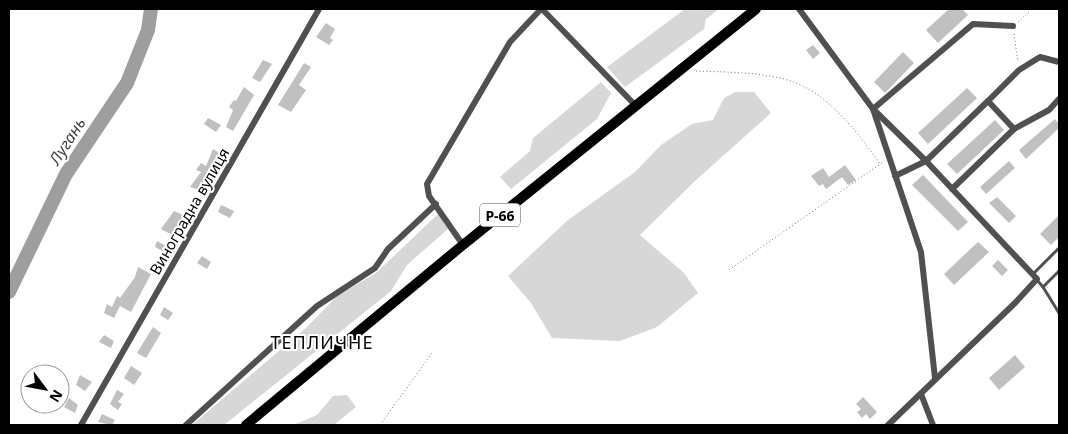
<svg xmlns="http://www.w3.org/2000/svg" width="1068" height="434" font-family="'Noto Sans',sans-serif">
<rect width="100%" height="100%" fill="#fff"/>
<!-- green -->
<g fill="#d7d7d7">
<polygon points="685,9 719,9 706,19 704,29 625,87 607,67"/>
<polygon points="601,82 611,93 597,119 511,189 500,177 530,151 533,138"/>
<polygon points="735,92 754,92 771,113 695,181 640,235 684,273 698,293 657,327 620,341 552,338 531,303 508,276 568,220 635,172 661,145 692,124 713,120 724,98"/>
<polygon points="438,214 448,229 407,265 391,291 224,425 192,425 307,327 337,296 376,273"/>
<polygon points="347,395 356,407 334,425 293,425 317,415 333,396"/>
</g>
<g fill="none" stroke-linecap="round" stroke-linejoin="round">
<!-- river -->
<polyline stroke="#9e9e9e" stroke-width="14" points="9,292 66,174 127,83 148,30 151,9"/>
</g>
<!-- building -->
<g fill="#c0c0c0">
<polygon points="949,9 962,9 968,15 938,43 926,30"/>
<polygon points="326,23 335,29 330,38 333,40 329,45 316,37"/>
<polygon points="813,45 820,53 813,59 806,50"/>
<polygon points="903,52 914,63 885,93 874,82"/>
<polygon points="263,60 272,64 260,82 252,78"/>
<polygon points="304,63 311,67 299,85 306,90 291,112 278,105"/>
<polygon points="244,87 254,95 233,131 226,127 233,110 229,107 234,100 236,101"/>
<polygon points="967,88 977,98 928,144 918,133"/>
<polygon points="208,118 221,125 216,132 204,124"/>
<polygon points="1055,119 1059,124 1059,128 1026,159 1019,150"/>
<polygon points="995,120 1004,130 957,174 947,164"/>
<polygon points="213,149 221,154 200,190 190,187 201,172 196,170 201,163 206,166"/>
<polygon points="1009,161 1015,168 986,194 980,187"/>
<polygon points="845,165 856,180 848,185 842,177 826,189 823,184 819,186 811,176 823,168 829,177"/>
<polygon points="923,175 968,222 958,231 912,185"/>
<polygon points="997,197 1016,216 1009,223 989,203"/>
<polygon points="221,205 234,211 230,218 218,212"/>
<polygon points="174,211 185,216 174,236 161,229"/>
<polygon points="1059,215 1059,237 1051,245 1040,234"/>
<polygon points="157,241 175,251 172,256 155,247"/>
<polygon points="978,242 989,252 954,285 944,274"/>
<polygon points="202,256 211,262 207,269 197,263"/>
<polygon points="998,260 1008,270 1002,276 992,266"/>
<polygon points="138,267 151,274 131,312 120,306 114,318 104,313 107,304 112,307 117,296 120,298 135,277"/>
<polygon points="164,307 173,313 168,320 160,315"/>
<polygon points="153,327 161,333 146,358 137,353"/>
<polygon points="104,335 114,341 111,348 99,342"/>
<polygon points="1015,355 1025,367 999,390 989,378"/>
<polygon points="131,366 142,373 134,385 124,378"/>
<polygon points="80,375 92,382 85,391 76,385"/>
<polygon points="117,390 124,394 118,402 122,404 118,410 110,404"/>
<polygon points="863,397 877,412 870,419 866,414 862,418 857,412 861,409 856,404"/>
<polygon points="69,398 78,405 75,413 64,407"/>
<polygon points="102,414 115,420 112,425 98,422"/>
</g>
<g fill="none" stroke-linecap="round" stroke-linejoin="round">
<!-- path -->
<g stroke="#727272" stroke-width="1" stroke-dasharray="1 2.5" stroke-linecap="butt">
<polyline points="1018,22 1032,9"/>
<polyline points="1014,34 1018,62"/>
<path d="M696 71C724 72 752 72 780 78 825 88 855 129 880 164"/>
<polyline points="729,270 883,162"/>
<polyline points="380,425 432,353"/>
</g>
<!-- lane -->
<g stroke="#505050" stroke-width="3">
<polyline points="1033,274 1059,248"/>
<polyline points="1037,280 1043,287 1059,271"/>
<polyline points="1043,287 1059,313"/>
</g>
<!-- street -->
<g stroke="#505050" stroke-width="6">
<polyline points="542,9 636,106"/>
<polyline points="799,9 873,109 926,161 1037,279 1015,303 888,425"/>
<polyline points="988,101 1019,70 1040,57 1059,62"/>
<polyline points="1014,129 1049,110 1059,99"/>
<polyline points="895,176 926,161 988,101 1014,129 952,189"/>
<polyline points="463,245 429,196 427,184 510,42 541,9"/>
<polyline points="935,378 921,252 873,109 973,24 1013,26"/>
<polyline points="921,394 933,425"/>
<polyline points="81,425 319,9"/>
<polyline points="186,425 317,306 375,268 388,249 436,204"/>
</g>
<!-- primary -->
<polyline stroke="#000" stroke-width="10" points="246,425 458,249 756,9"/>
</g>
<g text-anchor="middle" dominant-baseline="central" stroke-width="4" stroke-linejoin="round" paint-order="stroke">
<!-- shield labels -->
<rect fill="#fff" stroke="#4c4c4c" stroke-width="1" x="480" y="203.5" width="40" height="23" rx="4"/>
<g font-size="14" font-weight="bold" fill="#000">
<text x="500" y="215">Р-66</text>
</g>
<!-- street labels -->
<g font-size="15" fill="#000" stroke="#fff">
<text transform="translate(189 211) rotate(-60)">Виноградна вулиця</text>
</g>
<!-- water labels -->
<g font-size="16" font-style="italic" fill="#3f3f3f" stroke="#fff">
<text transform="translate(67 141) rotate(-57)">Лугань</text>
</g>
<!-- quarter labels -->
<g font-size="18" letter-spacing="1" fill="#000" stroke="#fff">
<text x="322" y="342">ТЕПЛИЧНЕ</text>
</g>
</g>
<!-- border -->
<rect width="1068" height="434" fill="none" stroke="#000000" stroke-width="20"/>
<!-- north arrow -->
<g transform="translate(45 389) rotate(122)"><circle r="24" fill="#ffffff" stroke="#999999"/>
<path d="M0-4L9 19L0 12L-9 19Z" fill="#000000"/>
<text y="-8" font-size="14" font-weight="bold" text-anchor="middle" fill="#000000">N</text>
</g>
</svg>
